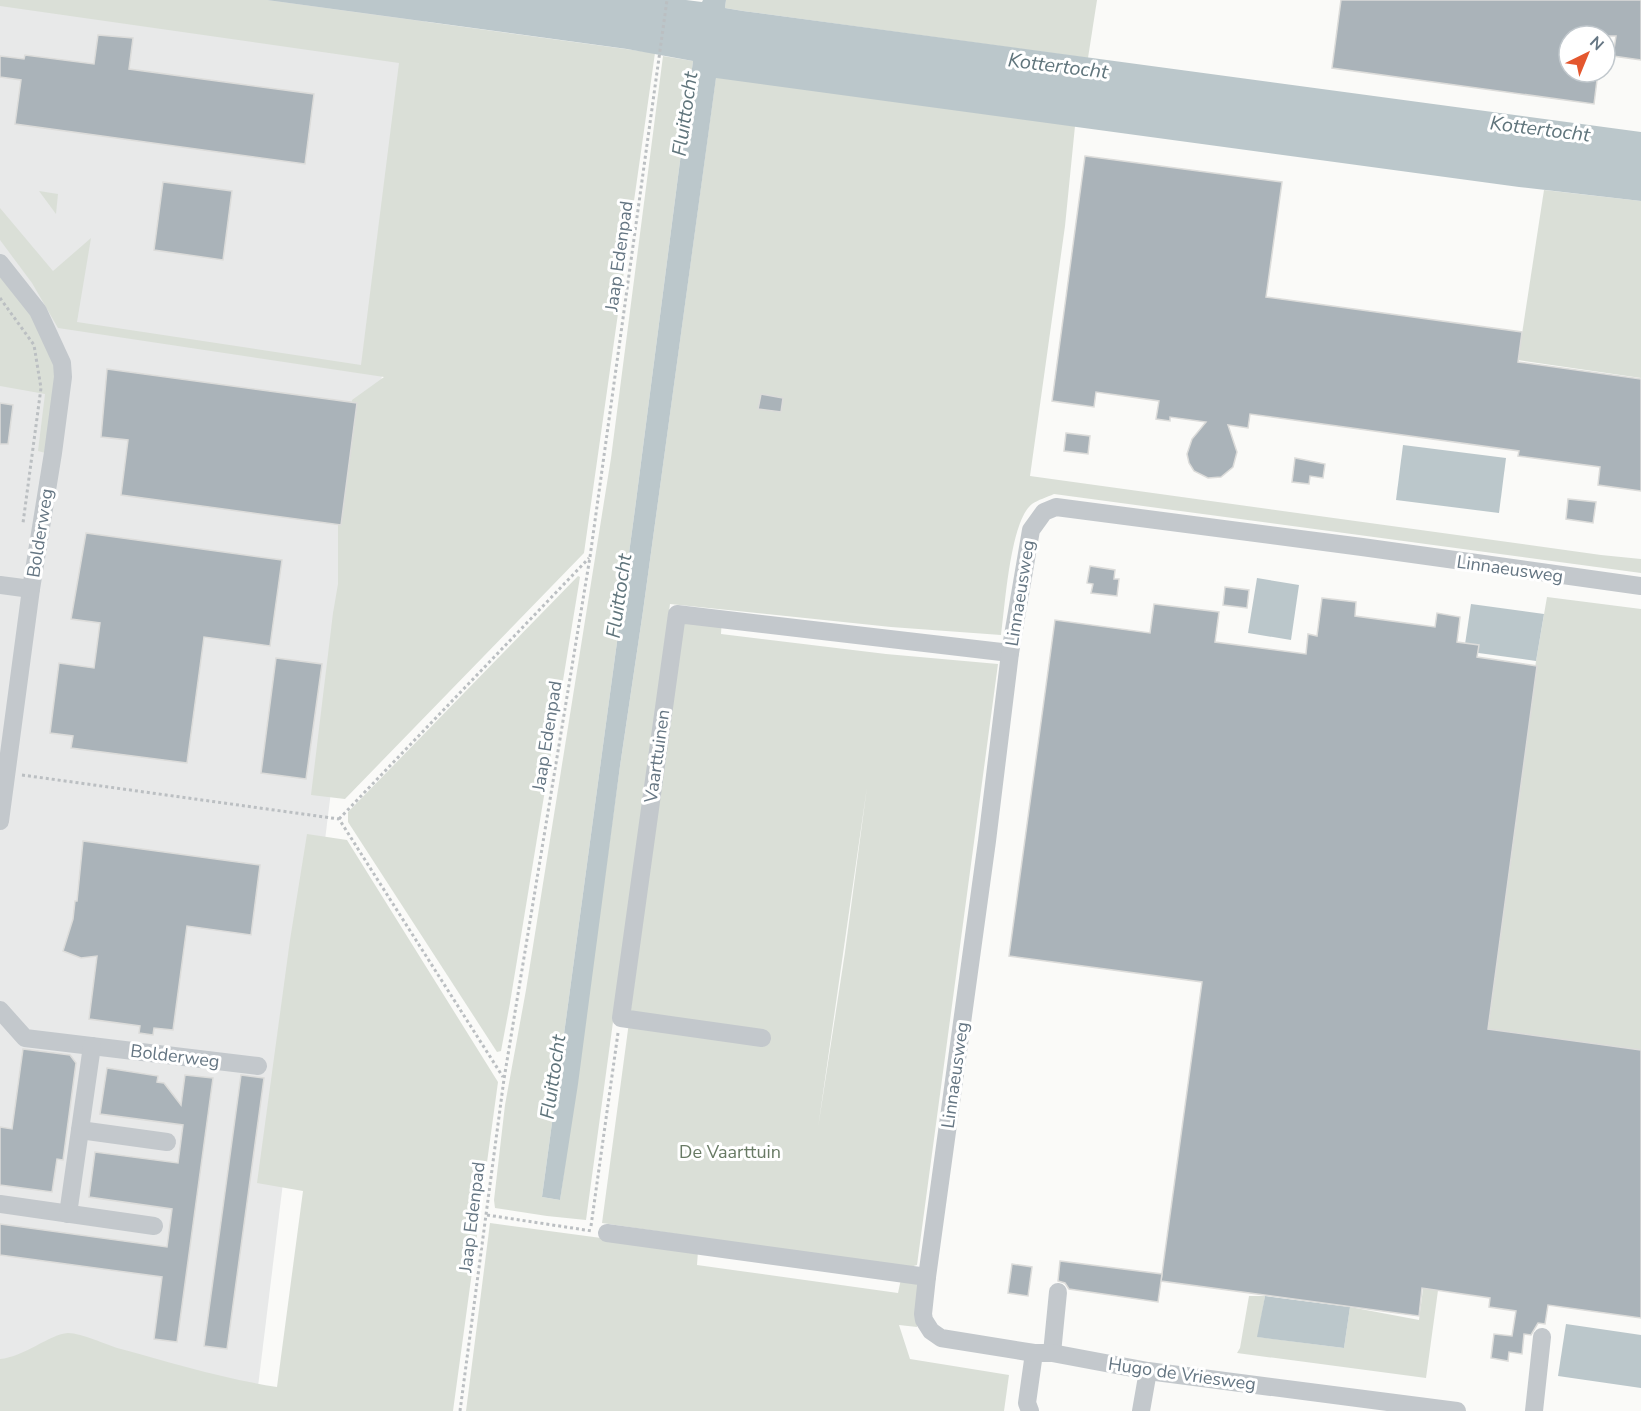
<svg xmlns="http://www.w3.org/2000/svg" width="1641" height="1411" font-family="'Nunito Sans',sans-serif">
<rect width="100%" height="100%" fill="#fafaf8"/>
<!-- built -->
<polygon fill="#e8e9e9" points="0,0 428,0 255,1411 0,1411"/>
<!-- green -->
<g fill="#dadfd7" fill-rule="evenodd">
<polygon points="0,0 267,0 655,53 584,553 345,799 311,795 333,613 338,584 338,521 352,400 384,377 58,328 32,283 0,240 0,208 53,271 91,238 77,322 361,365 399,63 0,6"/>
<polygon points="726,0 1097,0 1088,58 743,11 725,8"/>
<path d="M663 56 693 61 635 509 542 1197 560 1200 620 766 643 611 716 77 1075 126 1065 226 1030 476 1601 555 1641 559V573L1054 494C1047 497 1038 500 1032 504 1010 521 1005 607 1001 635L891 627 670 604 586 1220 547 1216 495 1208 494 1200 505 1105 526 990 611 458Z"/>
<polygon points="1544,190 1641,201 1641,378 1518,360"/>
<polygon points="39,191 58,194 56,214"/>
<path d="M0 273C26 306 57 341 57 386 57 408 52 432 49 454L38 451 45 394 0 386Z"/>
<polygon points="578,576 580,577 510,1003 501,1051 497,1052 348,822 348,812"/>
<polygon points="1547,597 1641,609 1641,1050 1474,1028 1426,1378 1237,1353 1240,1348 1249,1296 1265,1296 1258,1337 1344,1348 1350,1307 1419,1320 1459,1010 1489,1013 1536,661"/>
<path d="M684 613 722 617 721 634 886 654 998 664 917 1265 907 1268 602 1223ZM867 787 845 952 818 1128Z"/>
<path d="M307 834 347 840 498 1082 453 1411H0V1359C24 1357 50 1334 68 1333 82 1333 106 1345 121 1349 172 1363 225 1379 277 1387L303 1191 257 1183 290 940Z"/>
<polygon points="490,1223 698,1251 697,1265 898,1293 901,1279 919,1285 917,1327 899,1325 910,1359 1009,1375 1004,1411 466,1411"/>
</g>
<!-- water -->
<g fill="#bbc7cb">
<polygon points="267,0 686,0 702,2 703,0 726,0 725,8 743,11 1641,132 1641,201 1519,187 716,78 643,611 620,766 578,1084 560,1200 542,1197 635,509 693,61 627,49"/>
<polygon points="1403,445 1506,458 1499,513 1396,500"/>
<polygon points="1257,578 1299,585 1291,640 1248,633"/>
<polygon points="1471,604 1544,614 1536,661 1464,651"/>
<polygon points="1265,1296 1350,1307 1344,1348 1257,1337"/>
<polygon points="1566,1324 1641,1335 1641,1388 1558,1376"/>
</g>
<!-- building -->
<g fill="#aab3b9" stroke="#dcdcda" stroke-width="1.5">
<polygon points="1341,0 1641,0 1641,60 1613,56 1616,36 1569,36 1569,72 1598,72 1594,104 1332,68"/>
<polygon points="98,35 133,38 129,69 314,94 305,164 15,124 21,80 0,77 0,56 24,59 25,55 94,64"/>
<polygon points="1085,156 1282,182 1266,297 1522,332 1518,362 1641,379 1641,491 1598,485 1600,467 1518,456 1519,451 1250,414 1248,428 1228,425 1237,452 1233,467 1221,477 1208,478 1194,471 1189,463 1187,454 1192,439 1206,422 1170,417 1170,421 1156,419 1159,401 1096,392 1094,407 1052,401"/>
<polygon points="163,182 232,191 223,260 154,250"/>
<polygon points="107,369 357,403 341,525 121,495 128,440 101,437"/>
<polygon points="761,394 783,398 781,412 758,409"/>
<polygon points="0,403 13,405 8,444 0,444"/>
<polygon points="1066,433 1090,436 1088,454 1064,451"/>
<polygon points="1295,458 1325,464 1323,478 1310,476 1309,484 1292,482"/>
<polygon points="1568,499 1596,502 1593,523 1566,519"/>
<polygon points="86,533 282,560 270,646 204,637 187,763 71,748 73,736 50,733 59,663 94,668 100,623 71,619"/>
<polygon points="1090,566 1115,570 1114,579 1119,579 1117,596 1091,593 1093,584 1087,583"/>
<polygon points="1225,587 1249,590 1247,608 1223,605"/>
<polygon points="1322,598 1356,602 1355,616 1435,627 1437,613 1460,617 1457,642 1479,645 1477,657 1537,666 1488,1029 1641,1050 1641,1318 1548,1305 1545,1324 1538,1323 1531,1335 1524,1334 1522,1354 1509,1352 1508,1361 1491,1358 1494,1334 1512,1336 1516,1311 1489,1307 1490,1298 1422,1288 1419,1316 1161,1281 1202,982 1009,956 1055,620 1150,633 1154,604 1219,612 1215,642 1306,654 1308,634 1317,636"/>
<polygon points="276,658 322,664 306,779 261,773"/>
<polygon points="83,841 260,865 251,935 187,926 173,1030 154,1028 153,1035 139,1033 140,1026 89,1019 97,956 81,958 63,951 73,919 75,901 77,901"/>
<polygon points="23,1049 70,1055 76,1063 63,1160 57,1159 52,1192 0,1185 0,1127 12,1129"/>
<polygon points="107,1068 158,1076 157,1082 164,1083 181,1105 185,1075 213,1078 177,1342 154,1339 162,1277 0,1255 0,1224 167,1247 172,1209 89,1197 95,1152 178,1163 183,1125 100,1114"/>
<polygon points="241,1075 264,1078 227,1349 204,1346"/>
<polygon points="1060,1261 1162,1274 1158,1302 1069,1289 1065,1283 1058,1281"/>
<polygon points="1012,1264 1032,1267 1028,1296 1008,1293"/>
</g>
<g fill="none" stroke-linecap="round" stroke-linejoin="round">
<!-- path -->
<g stroke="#bbbfc2" stroke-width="3" stroke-dasharray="3 3" stroke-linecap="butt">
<polyline points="0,298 34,345 41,388 23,523"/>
<polyline points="22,775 339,819 503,1077"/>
<polyline points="339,819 589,558"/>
<polyline points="487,1215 592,1231"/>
<polyline points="591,1226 618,1033"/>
<polyline points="460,1411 504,1079 590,557 667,0"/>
</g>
<!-- minor -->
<g stroke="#c3c8cc" stroke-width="18">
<polyline points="0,263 38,311 62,363 63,377 53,453 31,589 0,821"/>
<polyline points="0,585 31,589"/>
<polyline points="0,1010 25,1038 258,1066"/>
<polyline points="762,1038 621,1018 677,614 1010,653"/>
<polyline points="80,1130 167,1142"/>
<polyline points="0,1204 154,1226"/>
<polyline points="68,1214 92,1046"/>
<polyline points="607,1233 927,1277"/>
<polyline points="1052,1353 1058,1292"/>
<polyline points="1030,1411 1027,1403 1034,1353"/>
<polyline points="1141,1411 1148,1371"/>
<polyline points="1457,1411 1148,1371 1052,1353 1034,1353 941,1338 931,1331 924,1320 923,1314 927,1277 987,841 1010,653 1031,530 1044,512 1056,507 1362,547 1641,586"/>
<polyline points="1534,1411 1542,1337"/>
</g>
</g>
<g text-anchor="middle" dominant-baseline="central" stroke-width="6" stroke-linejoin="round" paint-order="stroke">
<!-- street labels -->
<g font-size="18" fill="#657683" stroke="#fff">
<text transform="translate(619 256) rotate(-82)">Jaap Edenpad</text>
<text transform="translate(40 533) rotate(-81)">Bolderweg</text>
<text transform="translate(1510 569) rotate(8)">Linnaeusweg</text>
<text transform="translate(1020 593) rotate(-81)">Linnaeusweg</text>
<text transform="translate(547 736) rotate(-81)">Jaap Edenpad</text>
<text transform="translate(657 756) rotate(-82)">Vaarttuinen</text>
<text transform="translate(175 1056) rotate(7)">Bolderweg</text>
<text transform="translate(955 1075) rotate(-82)">Linnaeusweg</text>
<text transform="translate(472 1217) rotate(-83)">Jaap Edenpad</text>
<text transform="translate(1182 1374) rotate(8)">Hugo de Vriesweg</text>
</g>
<!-- park labels -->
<g font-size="18" fill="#687a64" stroke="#fff">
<text x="730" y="1152">De Vaarttuin</text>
</g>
<!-- water labels -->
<g font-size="20" font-style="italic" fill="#60757c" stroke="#fff">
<text transform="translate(1058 66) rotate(7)">Kottertocht</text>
<text transform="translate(685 114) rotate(-82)">Fluittocht</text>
<text transform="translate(1540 129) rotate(7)">Kottertocht</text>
<text transform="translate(619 596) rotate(-82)">Fluittocht</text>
<text transform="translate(553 1077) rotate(-82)">Fluittocht</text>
</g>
</g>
<!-- north arrow -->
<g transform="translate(1587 54) rotate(43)"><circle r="28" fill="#ffffff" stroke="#c1c8cd" stroke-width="1.5"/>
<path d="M0-4.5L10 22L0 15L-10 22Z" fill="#e4572e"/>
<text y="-9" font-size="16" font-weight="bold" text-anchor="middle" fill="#657683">N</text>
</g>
</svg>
